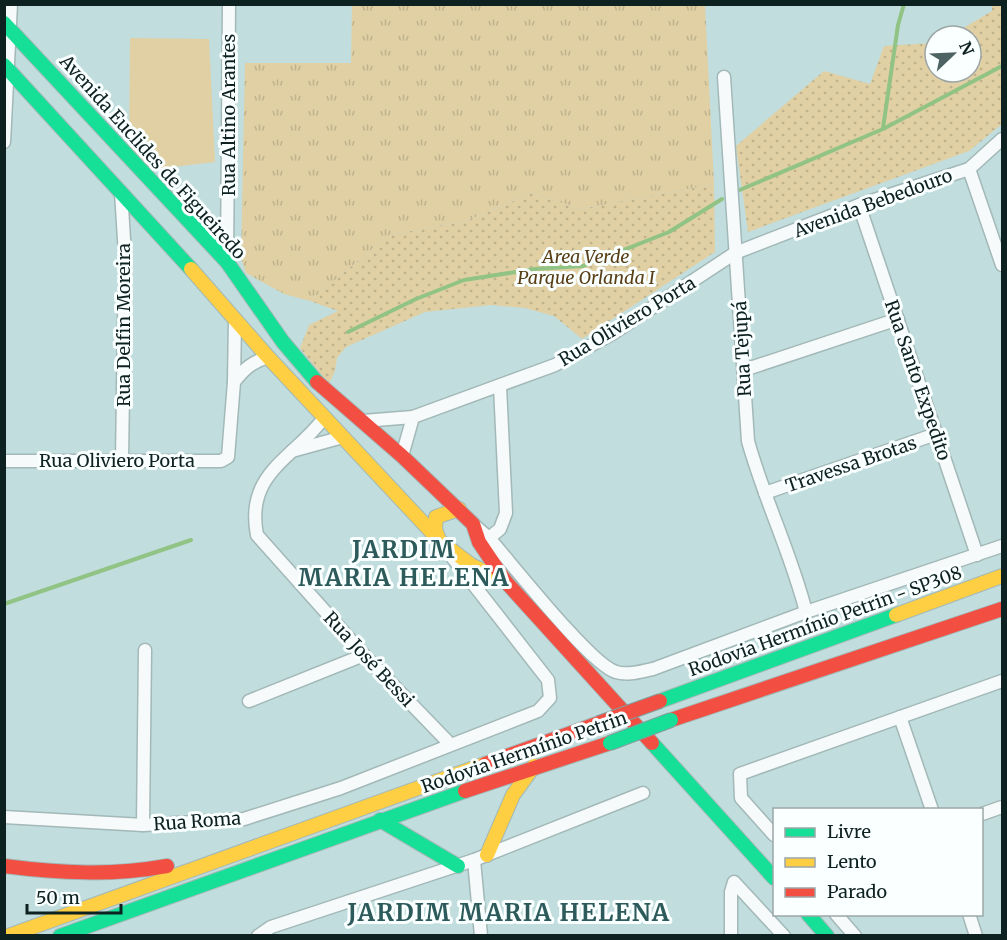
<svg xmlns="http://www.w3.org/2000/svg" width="1007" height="940" font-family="Merriweather,serif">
<defs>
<pattern id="grass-tufts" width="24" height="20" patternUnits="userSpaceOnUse" patternTransform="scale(1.5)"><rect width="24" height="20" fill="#e0d0a4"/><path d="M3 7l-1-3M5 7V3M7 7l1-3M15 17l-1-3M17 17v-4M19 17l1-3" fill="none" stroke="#bfb28d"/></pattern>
<pattern id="park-dots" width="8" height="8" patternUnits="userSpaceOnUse" patternTransform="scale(1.5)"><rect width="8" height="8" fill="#e0d0a4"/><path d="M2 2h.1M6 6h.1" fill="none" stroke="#bfb28d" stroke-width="1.8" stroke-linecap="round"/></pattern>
</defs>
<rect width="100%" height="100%" fill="#c1dddd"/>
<!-- grass -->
<polygon fill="url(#grass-tufts)" points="352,5 705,5 714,184 581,209 533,193 466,221 389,235 310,301 284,294 246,273 241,258 245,63 351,63"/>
<!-- park -->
<g fill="url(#park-dots)">
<polygon points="992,5 1002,5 1002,124 969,151 748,232 736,146 824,71 870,84 884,46 935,43 935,72 971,72 971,36 950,36 992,11"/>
<polygon points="714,184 715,252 582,339 554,316 525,308 491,305 425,312 346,347 337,358 335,371 329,384 300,348 309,325 338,311 310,301 389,235 466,221 533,193 581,209"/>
</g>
<!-- pitch -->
<polygon fill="#e0d0a4" points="130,38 209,39 215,162 147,170 129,152"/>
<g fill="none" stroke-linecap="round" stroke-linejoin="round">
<!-- stream -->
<g stroke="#91c385" stroke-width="4">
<polyline points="883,128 898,25 904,4"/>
<polyline points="735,192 883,129 1002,66"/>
<polyline points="348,332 416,299 464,280 535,269 583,266 669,232 722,199"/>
<polyline points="4,604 191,540"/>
</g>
<defs>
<g id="street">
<path d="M724 77 748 441C764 499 791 553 806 612"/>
<polyline points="4,142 11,4"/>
<polyline points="969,169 1002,265"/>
<polyline points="121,192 125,255 122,460"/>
<polyline points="859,205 977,555"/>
<polyline points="227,262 229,4"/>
<polyline points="744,370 898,319"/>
<path d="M234 382C244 369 252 362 268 357"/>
<path d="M324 418C293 459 245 473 257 535L364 655 450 744"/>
<polyline points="363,421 413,417 555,365 612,334 735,253 859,205 969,169 1002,139"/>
<polyline points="292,451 343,437"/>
<polyline points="402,456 413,417"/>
<polyline points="4,461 221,461 228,457 234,382 235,319"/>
<polyline points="765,493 936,434"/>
<path d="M474 525 489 538C512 564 591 665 616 672 628 676 642 671 653 669L806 612 1002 546"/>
<polyline points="489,538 500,529 506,513 500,386"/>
<polyline points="249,701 364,655"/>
<polyline points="900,717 932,810"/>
<polyline points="982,814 1002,807"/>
<polyline points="4,817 143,825 244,819 341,788 538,711 550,698 548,680 452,557"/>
<polyline points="143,825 145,650"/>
<polyline points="774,835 741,798 740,774 1002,681"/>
<polyline points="474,860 481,936"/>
<polyline points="836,914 855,936"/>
<polyline points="969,914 976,936"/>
<polyline points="258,936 271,927 474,860 643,793"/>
<polyline points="731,936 731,892 734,882 784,936"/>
</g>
<g id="fast">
<polyline points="4,23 227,262 283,342 317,382"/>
<polyline points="4,65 191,269"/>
<polyline points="660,701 896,615"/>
<polyline points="652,743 774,878"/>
<polyline points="380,820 458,866"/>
<polyline points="808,914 827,936"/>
<polyline points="60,936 465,791"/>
</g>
<g id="slow">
<polyline points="191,269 268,357 440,541 471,565 504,581"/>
<polyline points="439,540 435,529 436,517 459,509"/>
<polyline points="896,615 1002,576"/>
<polyline points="487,855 513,795 534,766"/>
<polyline points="8,936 485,764"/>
</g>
<g id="jam">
<polyline points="317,382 402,456 473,524 479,542 506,582 652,743"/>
<polyline points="671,720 1002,609"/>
<polyline points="485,764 599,723"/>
<polyline points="465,791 610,743"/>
<path d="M4 866C59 873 112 876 167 866"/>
</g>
</defs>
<!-- street casing -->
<use href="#street" stroke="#a3b8b8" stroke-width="15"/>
<!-- fast casing -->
<use href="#fast" stroke="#a3b8b8" stroke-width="16"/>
<!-- slow casing -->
<use href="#slow" stroke="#a3b8b8" stroke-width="16"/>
<!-- jam casing -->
<use href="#jam" stroke="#a3b8b8" stroke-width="16"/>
<!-- street -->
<use href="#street" stroke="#f6fafa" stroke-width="12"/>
<!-- fast -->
<use href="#fast" stroke="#16e098" stroke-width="14"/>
<!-- slow -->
<use href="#slow" stroke="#ffcf43" stroke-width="14"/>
<!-- jam -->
<use href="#jam" stroke="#f24e42" stroke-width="14"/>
<defs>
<polyline id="fast-bridge" points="610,743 671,720"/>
<polyline id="jam-bridge" points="599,723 660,701"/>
</defs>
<!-- fast-bridge casing -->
<use href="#fast-bridge" stroke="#829d9d" stroke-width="16" stroke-linecap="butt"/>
<!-- jam-bridge casing -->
<use href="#jam-bridge" stroke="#829d9d" stroke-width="16" stroke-linecap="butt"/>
<!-- fast-bridge -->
<use href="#fast-bridge" stroke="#16e098" stroke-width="14"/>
<!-- jam-bridge -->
<use href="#jam-bridge" stroke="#f24e42" stroke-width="14"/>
</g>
<g text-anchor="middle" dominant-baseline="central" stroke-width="6" stroke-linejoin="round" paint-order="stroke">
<!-- street labels -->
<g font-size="18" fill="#0e2121" stroke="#faffff">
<text transform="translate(228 115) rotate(-90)">Rua Altino Arantes</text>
<text transform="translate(153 157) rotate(48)">Avenida Euclides de Figueiredo</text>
<text transform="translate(873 203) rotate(-20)">Avenida Bebedouro</text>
<text transform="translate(627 321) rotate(-31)">Rua Oliviero Porta</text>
<text transform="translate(123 325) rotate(-90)">Rua Delfin Moreira</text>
<text transform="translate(742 349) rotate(-93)">Rua Tejupá</text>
<text transform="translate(918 380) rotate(71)">Rua Santo Expedito</text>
<text x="117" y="460">Rua Oliviero Porta</text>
<text transform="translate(851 464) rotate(-19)">Travessa Brotas</text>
<text transform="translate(825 621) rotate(-20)">Rodovia Hermínio Petrin - SP308</text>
<text transform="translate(369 659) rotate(47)">Rua José Bessi</text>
<text transform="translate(524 752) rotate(-19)">Rodovia Hermínio Petrin</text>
<text transform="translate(197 821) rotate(-4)">Rua Roma</text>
</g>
<!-- park labels -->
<g font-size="18" font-style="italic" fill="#583f16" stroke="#faffff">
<text x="586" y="256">Area Verde<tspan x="586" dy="21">Parque Orlanda I</tspan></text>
</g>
<!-- district labels -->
<g font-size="24" font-weight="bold" letter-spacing="1.5" fill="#2d5b5b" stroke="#faffff">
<text x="404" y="549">JARDIM<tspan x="404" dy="28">MARIA HELENA</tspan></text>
<text x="509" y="912">JARDIM MARIA HELENA</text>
</g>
</g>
<!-- border -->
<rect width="1007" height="940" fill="none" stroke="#0e2121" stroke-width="12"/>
<!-- legend -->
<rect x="773" y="808" width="210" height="108" fill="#faffff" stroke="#9ca6a6" stroke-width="1.5"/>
<rect x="785" y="828" width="30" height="9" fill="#16e098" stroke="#9ca6a6" stroke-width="1.5"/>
<text x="827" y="838" font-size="18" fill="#0e2121">Livre</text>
<rect x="785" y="858" width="30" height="9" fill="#ffcf43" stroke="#9ca6a6" stroke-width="1.5"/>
<text x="827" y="868" font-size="18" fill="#0e2121">Lento</text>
<rect x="785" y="888" width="30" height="9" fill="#f24e42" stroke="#9ca6a6" stroke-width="1.5"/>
<text x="827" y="898" font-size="18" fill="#0e2121">Parado</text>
<!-- north arrow -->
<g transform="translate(953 54) rotate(67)"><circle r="28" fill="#faffff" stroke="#9ca6a6" stroke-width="1.5"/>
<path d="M0-4.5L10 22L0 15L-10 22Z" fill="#4d6363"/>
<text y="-9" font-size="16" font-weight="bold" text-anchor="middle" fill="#0e2121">N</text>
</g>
<!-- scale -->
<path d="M27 904v9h94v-9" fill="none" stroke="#0e2121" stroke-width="3"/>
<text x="36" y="904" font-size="18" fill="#0e2121" stroke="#faffff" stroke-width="4.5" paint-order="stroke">50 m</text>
</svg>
